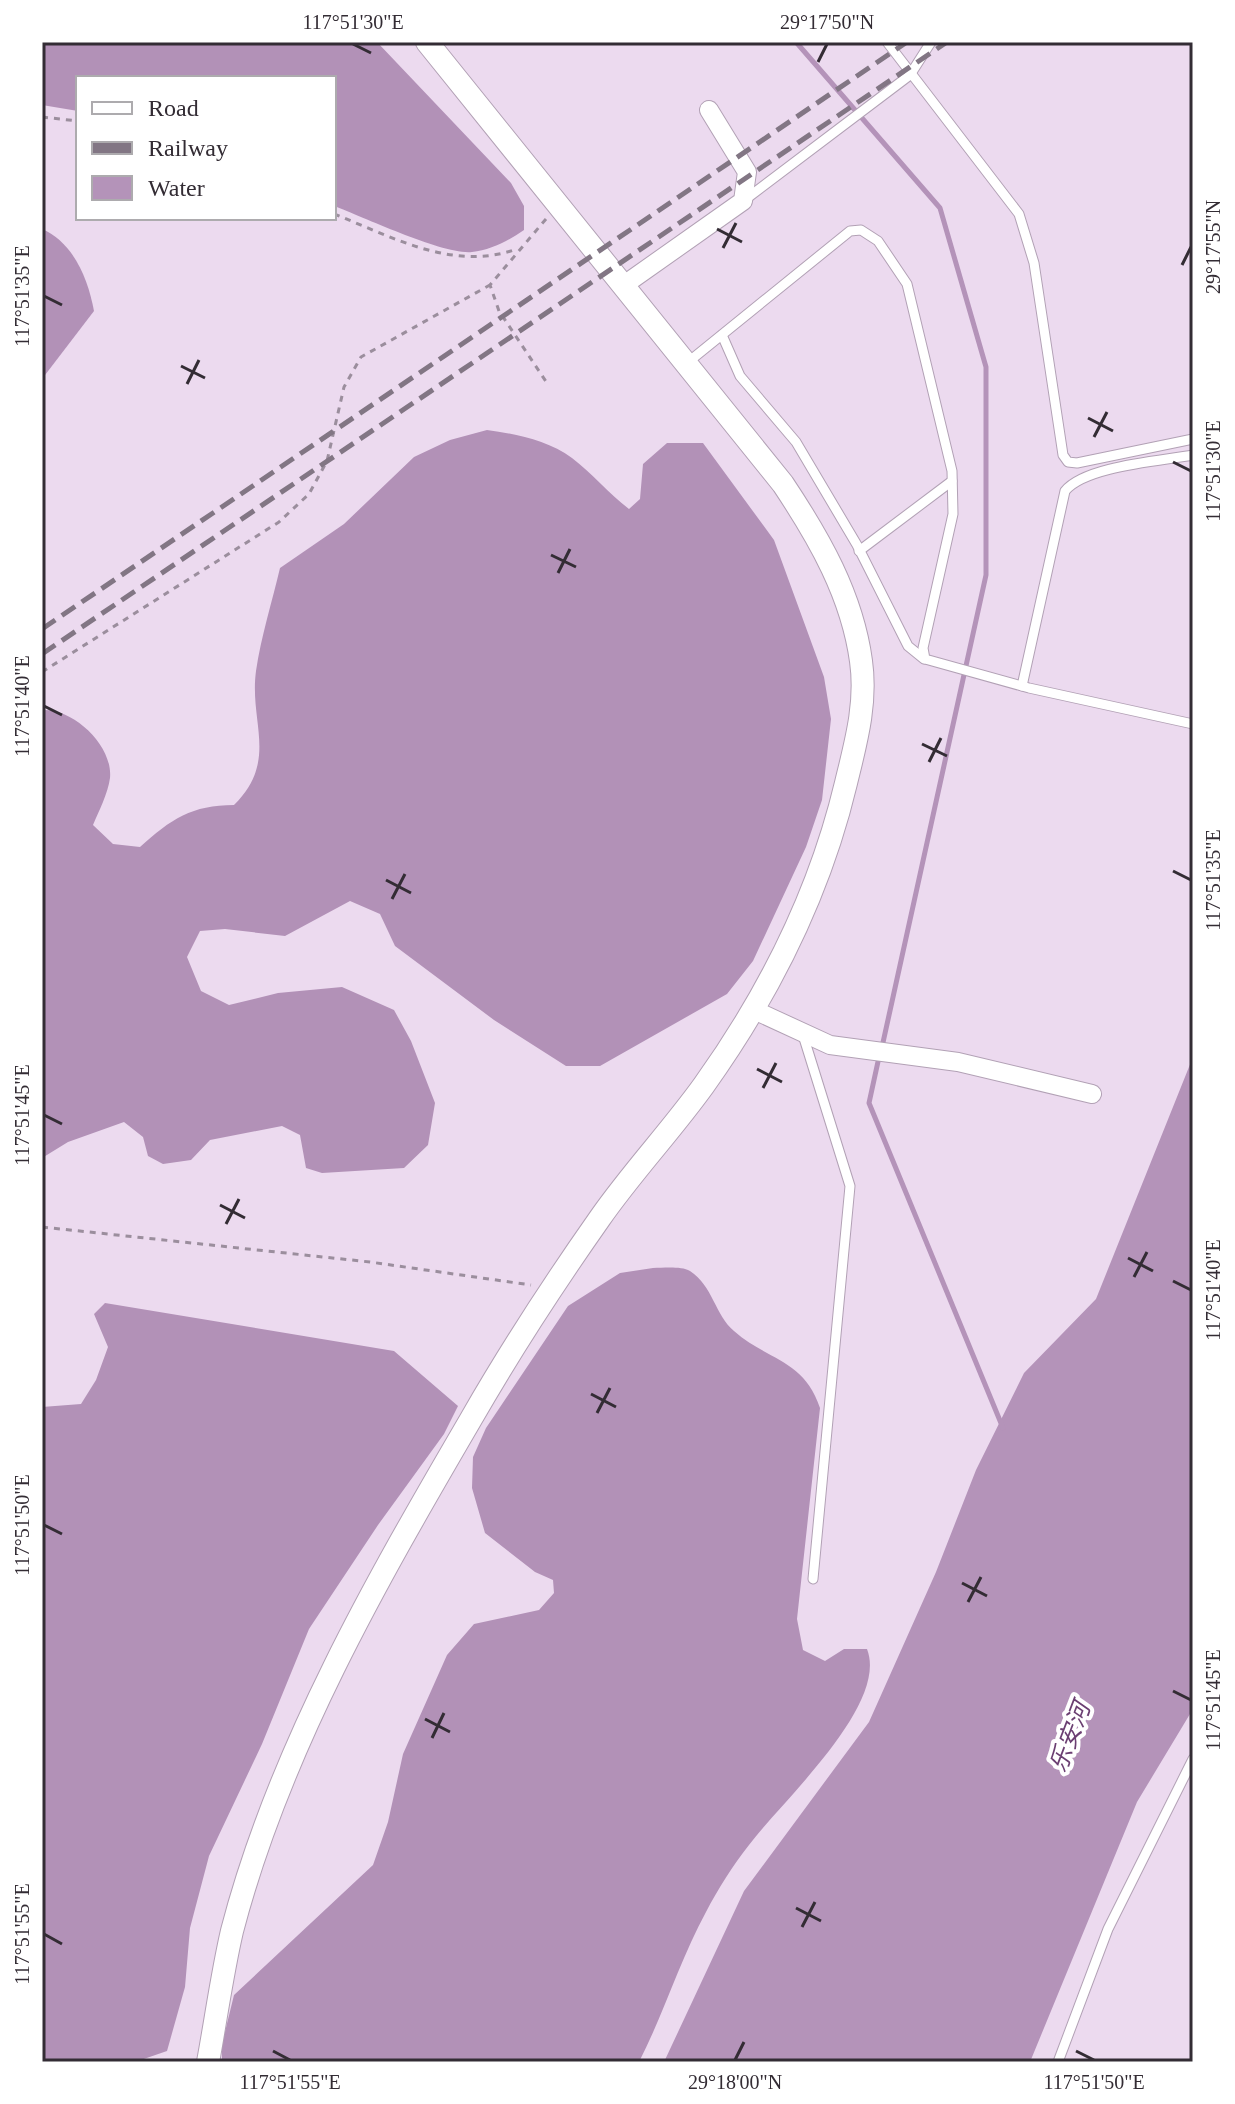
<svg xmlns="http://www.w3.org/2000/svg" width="1235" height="2104" font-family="'Times New Roman','Noto Sans SC',serif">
<rect width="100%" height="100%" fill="#ecdaef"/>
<!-- forest -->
<g fill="#b291b7">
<path d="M42 42H377L511 183 524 206V230C508 241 491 250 472 252 443 255 364 217 334 206V78H78V111L42 105Z"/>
<path d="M42 229C74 243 88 279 94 311L42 379Z"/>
<path d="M487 430C516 434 547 440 572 458 592 473 609 494 629 509L640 499 643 464 667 443H703L774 540 824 677 831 719 822 800 806 847 753 961 727 994 630 1049 600 1066H566L494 1020 395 946 380 914 350 901 285 936 225 929 200 931 187 957 201 991 229 1005 278 993 342 987 394 1010 411 1041 435 1103 428 1145 404 1168 322 1173 306 1168 300 1135 282 1126 210 1140 191 1160 163 1164 148 1156 143 1137 124 1122 68 1142 42 1158V710C73 708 113 745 110 778 108 793 99 811 93 825L113 844 140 847C171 819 192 805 234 805 279 760 249 723 256 671 261 637 272 602 280 568L344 524 414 457 450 440Z"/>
<path d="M653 1268C664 1268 681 1266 690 1271 713 1286 715 1315 734 1331 768 1361 804 1359 820 1408L797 1619 803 1650 825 1661 844 1649H867C889 1705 781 1802 749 1845 733 1865 718 1889 706 1912 680 1960 664 2013 639 2062H222V2044L234 1995 373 1865 388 1822 403 1754 447 1655 474 1624 539 1610 554 1593 553 1580 535 1572 485 1533 472 1488 473 1457 486 1428 568 1306 620 1273Z"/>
<polygon points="105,1303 394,1351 458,1406 444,1434 378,1525 309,1629 262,1744 209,1856 190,1928 185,1987 167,2051 135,2062 42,2062 42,1407 81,1404 96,1380 108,1347 94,1314"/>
</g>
<!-- water -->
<polygon fill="#b493b9" points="1193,1057 1193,1709 1137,1802 1030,2062 664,2062 744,1891 869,1722 936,1572 976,1470 1024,1373 1096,1299"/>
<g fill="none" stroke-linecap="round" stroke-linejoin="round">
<!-- stream -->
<g stroke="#b493b9" stroke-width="5">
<polyline points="796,42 940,208 986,367 986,575 882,1047"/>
<polyline points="879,1057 869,1103 1003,1428"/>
</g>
<defs>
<g id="service">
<polyline points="887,42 1019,214 1034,263 1063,455 1068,462 1077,463 1193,439"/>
<polyline points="746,199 910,75 931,42"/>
<polyline points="722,335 740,376 796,442 857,545 908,646 924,659"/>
<polyline points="687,363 850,231 861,230 878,241 907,284 952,471 953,514 923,648 925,659 1029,688 1193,724"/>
<polyline points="859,551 952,481"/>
<path d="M1022 686 1065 491C1085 466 1161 461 1193 455"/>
<polyline points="803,1035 850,1186 813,1579"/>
<polyline points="1058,2062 1108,1929 1193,1759"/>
</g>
<g id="minor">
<polyline points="624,285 743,201 747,172 709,110"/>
<polyline points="754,1010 830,1045 958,1062 1092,1094"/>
</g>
<path id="tertiary" d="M208 2062C216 2019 222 1974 232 1931 279 1750 377 1580 471 1419 510 1351 555 1282 600 1218 632 1172 671 1131 704 1085 769 994 820 892 846 783 856 742 867 703 861 661 852 595 819 538 783 484L427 42"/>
</defs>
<!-- service casing -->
<use href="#service" stroke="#b2a1b5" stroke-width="11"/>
<!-- minor casing -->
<use href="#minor" stroke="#b2a1b5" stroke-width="20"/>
<!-- tertiary casing -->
<use href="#tertiary" stroke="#b2a1b5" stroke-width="24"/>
<!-- path -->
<g stroke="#9b8e9d" stroke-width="3" stroke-dasharray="6 6" stroke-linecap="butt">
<polyline points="42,117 78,121"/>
<path d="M334 214C393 237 453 272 517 249"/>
<polyline points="546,219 490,285 499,311 547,383"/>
<polyline points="42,672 279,522 309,494 327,461 344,387 361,357 490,285"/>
<polyline points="42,1227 370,1262 531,1285"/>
</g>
<!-- service -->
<use href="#service" stroke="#fff" stroke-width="9"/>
<!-- minor -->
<use href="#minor" stroke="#fff" stroke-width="18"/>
<!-- tertiary -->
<use href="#tertiary" stroke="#fff" stroke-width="22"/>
<!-- rail -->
<g stroke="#827684" stroke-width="5" stroke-dasharray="16 8" stroke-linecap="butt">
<polyline points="42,629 907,42"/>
<polyline points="42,654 947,42"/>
</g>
</g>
<!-- ticks -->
<path fill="none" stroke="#332c34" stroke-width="3" d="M353 44 371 53M818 62 827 44M717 229 742 242M723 248 736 223M1182 265 1191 247M44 296 62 305M181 366 205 378M187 384 199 360M1088 418 1113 431M1094 437 1107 412M1173 462 1191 471M551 555 576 567M558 573 570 549M44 706 62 715M922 744 947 756M929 762 941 738M1173 871 1191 880M386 880 411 893M392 899 405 874M757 1069 782 1082M763 1088 776 1063M44 1115 62 1124M220 1205 245 1218M226 1224 239 1199M1128 1258 1153 1271M1134 1277 1147 1252M1173 1281 1191 1290M591 1394 616 1407M597 1413 610 1388M44 1525 62 1534M962 1583 987 1596M968 1602 981 1577M1173 1691 1191 1700M425 1719 450 1732M432 1738 444 1713M796 1908 821 1921M802 1927 815 1902M44 1934 62 1944M273 2051 290 2060M1076 2051 1094 2060M735 2060 744 2042"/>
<g text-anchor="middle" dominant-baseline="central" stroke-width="8" stroke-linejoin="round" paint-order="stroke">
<!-- water labels -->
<g font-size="24" font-style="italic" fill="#6b3f72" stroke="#fff">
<text transform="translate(1070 1737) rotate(-69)">乐安河</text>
</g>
</g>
<!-- border -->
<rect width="1235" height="2104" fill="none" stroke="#ffffff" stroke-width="88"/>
<!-- legend -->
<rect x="76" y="76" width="260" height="144" fill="#ffffff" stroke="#adabae" stroke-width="2"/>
<rect x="92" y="102" width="40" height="12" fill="#ffffff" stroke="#adabae" stroke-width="2"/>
<text x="148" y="116" font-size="24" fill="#332c34">Road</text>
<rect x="92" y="142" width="40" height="12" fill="#827684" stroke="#adabae" stroke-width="2"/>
<text x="148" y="156" font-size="24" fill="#332c34">Railway</text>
<rect x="92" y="176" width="40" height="24" fill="#b493b9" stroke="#adabae" stroke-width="2"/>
<text x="148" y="196" font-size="24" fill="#332c34">Water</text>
<rect x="44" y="44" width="1147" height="2016" fill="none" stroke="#332c34" stroke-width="3"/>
<g font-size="20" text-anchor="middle" fill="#332c34">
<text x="353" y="29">117°51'30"E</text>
<text x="827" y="29">29°17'50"N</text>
<text transform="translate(1213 247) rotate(-90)" y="7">29°17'55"N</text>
<text transform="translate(22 296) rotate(-90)" y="7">117°51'35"E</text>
<text transform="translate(1213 471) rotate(-90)" y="7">117°51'30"E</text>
<text transform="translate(22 706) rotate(-90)" y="7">117°51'40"E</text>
<text transform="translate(1213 880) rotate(-90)" y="7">117°51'35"E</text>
<text transform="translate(22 1115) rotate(-90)" y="7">117°51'45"E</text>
<text transform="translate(1213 1290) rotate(-90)" y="7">117°51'40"E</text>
<text transform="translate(22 1525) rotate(-90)" y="7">117°51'50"E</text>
<text transform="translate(1213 1700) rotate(-90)" y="7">117°51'45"E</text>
<text transform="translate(22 1934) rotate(-90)" y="7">117°51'55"E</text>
<text x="290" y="2089">117°51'55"E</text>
<text x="735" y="2089">29°18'00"N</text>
<text x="1094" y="2089">117°51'50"E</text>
</g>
</svg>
